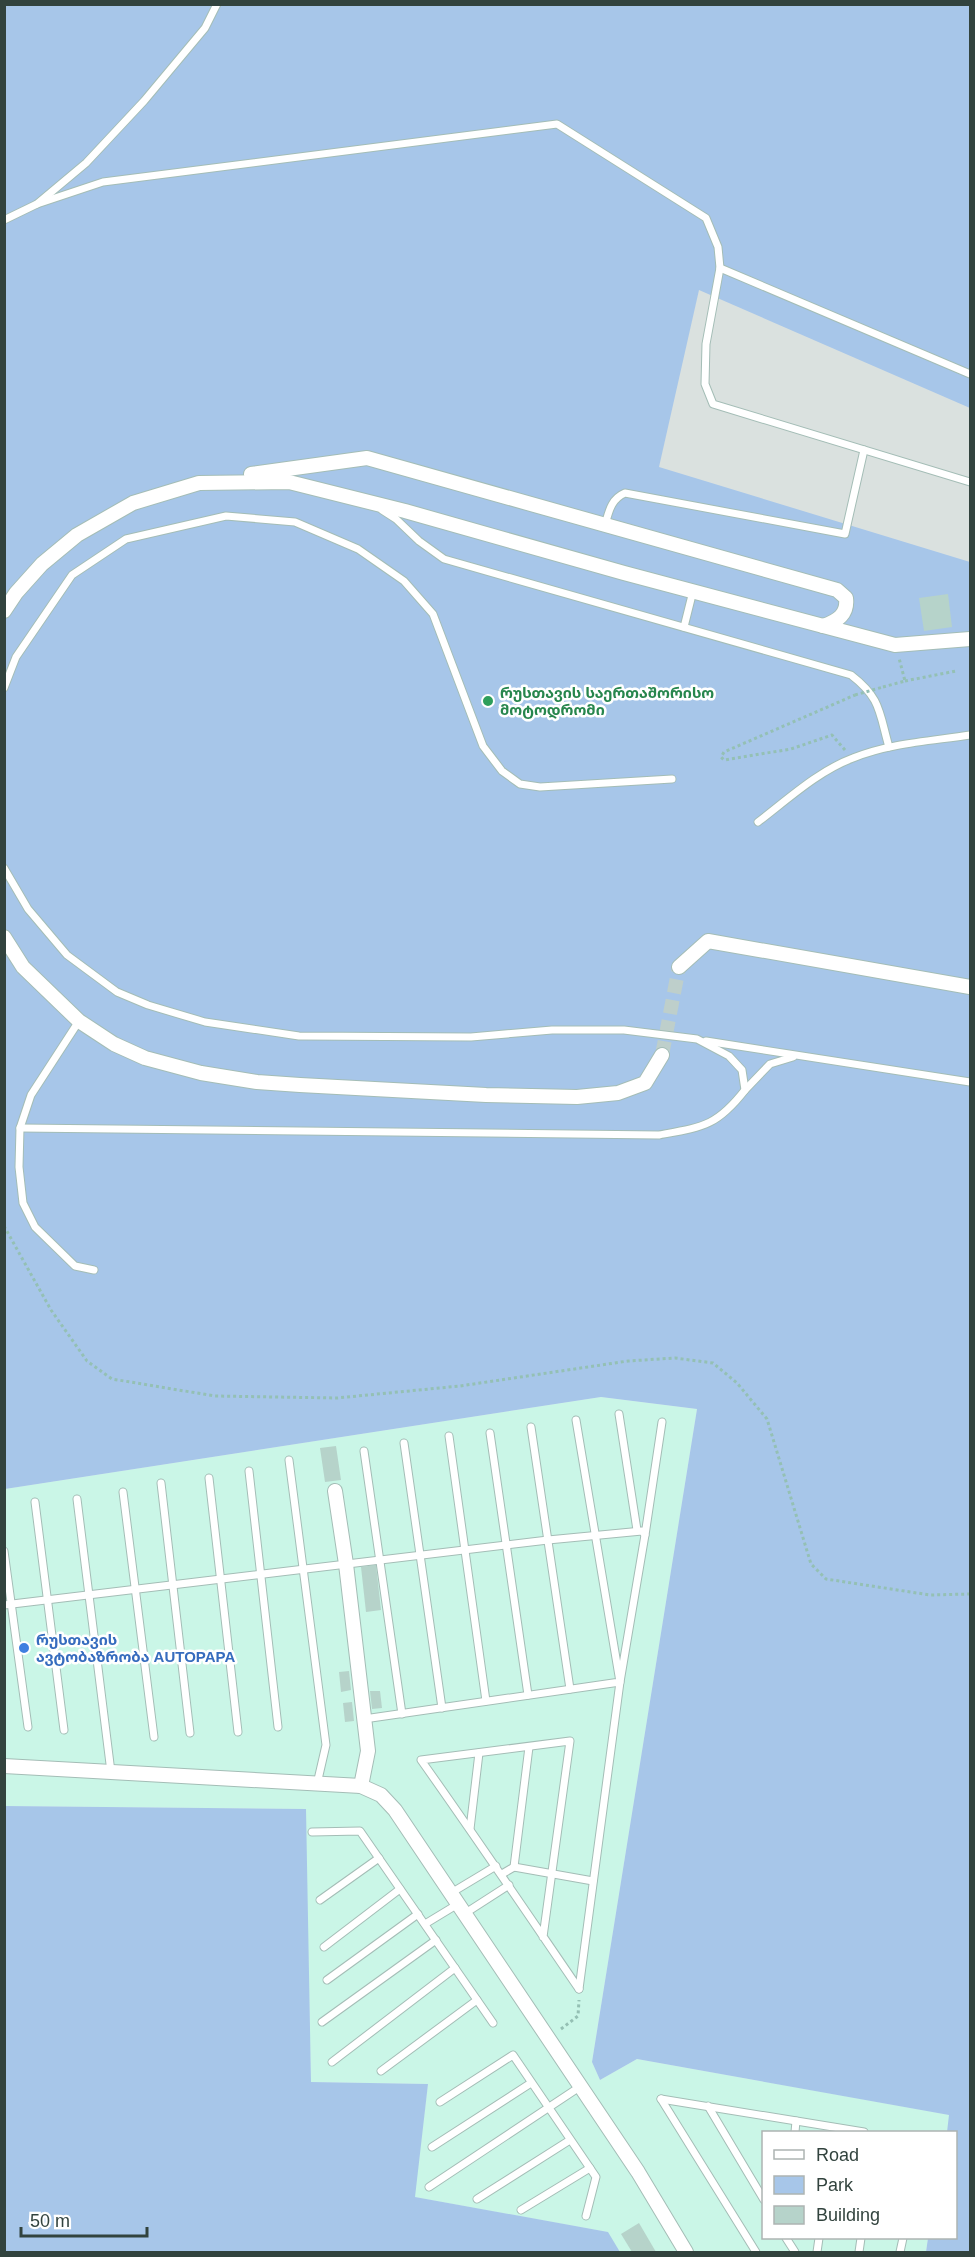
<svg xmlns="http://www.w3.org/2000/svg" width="975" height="2257" font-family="Helvetica,'Noto Sans Georgian',sans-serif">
<rect width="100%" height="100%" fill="#e1f2ee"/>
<!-- commercial -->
<polygon fill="#caf6e7" points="601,1397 697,1409 592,2062 600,2080 637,2059 950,2115 947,2132 764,2132 764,2238 928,2238 926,2252 620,2252 607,2232 414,2197 428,2084 311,2082 305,1809 5,1806 5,1489"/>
<!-- green -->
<g fill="#a7c6e9">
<polygon points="5,5 970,5 970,2252 926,2252 928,2238 956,2238 956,2132 947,2132 949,2115 637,2059 600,2080 592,2062 697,1409 601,1397 5,1489"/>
<polygon points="5,1806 306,1809 311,2082 428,2084 415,2197 608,2232 620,2252 5,2252"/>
</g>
<!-- parking -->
<polygon fill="#dae1df" points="699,290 970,408 970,562 659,467"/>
<!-- building -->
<g fill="#b6d3ca">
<polygon points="948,594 952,627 924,631 919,598"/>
<polygon points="336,1446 341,1480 325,1482 320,1448"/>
<polygon points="376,1565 381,1610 366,1612 361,1567"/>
<polygon points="349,1671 351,1690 341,1692 339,1672"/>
<polygon points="370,1691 380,1691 382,1708 372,1709"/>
<polygon points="352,1702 354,1721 345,1722 343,1703"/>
<polygon points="639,2223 656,2252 632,2252 621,2234"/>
</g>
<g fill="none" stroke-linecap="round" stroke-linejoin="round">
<!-- minor-tunnel -->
<polyline stroke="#becfcb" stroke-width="14" stroke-dasharray="14 7" stroke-linecap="butt" points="662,1055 679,967"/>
<defs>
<g id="service">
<polyline points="37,204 103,182 557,124 706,218 718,247 720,268 706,344 705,384 713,404 970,482"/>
<polyline points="4,220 37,204 86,163 144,101 205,28 217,4"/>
<polyline points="720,268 970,374"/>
<path d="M382 510 396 519 419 541 444 559 851 675C881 698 879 712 889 747"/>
<path d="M605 525C609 511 611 499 625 493L845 534 864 450"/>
<polyline points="684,627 693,591"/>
<polyline points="4,688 16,657 72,575 126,539 226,516 295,522 358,549 404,581 433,614 483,746 502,771 520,784 540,787 672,779"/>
<path d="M758 822C787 800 818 771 853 758 890 743 931 741 970 735"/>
<path d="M4 868 28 909 67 955 117 992 148 1005 205 1022 299 1036 471 1037 552 1030H624L697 1039 729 1056 742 1070 745 1090C717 1126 703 1127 659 1135L20 1128"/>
<polyline points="79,1021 31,1095 20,1128 19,1167 23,1203 35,1227 75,1266 94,1270"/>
<polyline points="706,1041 970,1082"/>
<polyline points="745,1090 770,1064 793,1057"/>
<polyline points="619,1414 637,1530"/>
<polyline points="531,1427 570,1689"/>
<polyline points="490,1433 528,1695"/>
<polyline points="449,1436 486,1701"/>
<polyline points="404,1443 442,1708"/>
<polyline points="364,1451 402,1714"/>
<polyline points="289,1460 326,1745 317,1784"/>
<polyline points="249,1471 278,1727"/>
<polyline points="209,1478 238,1732"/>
<polyline points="161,1483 190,1733"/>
<polyline points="123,1492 154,1737"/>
<polyline points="77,1499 111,1772"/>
<polyline points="35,1502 64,1730"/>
<polyline points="645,1535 662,1422"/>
<polyline points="4,1551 28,1727"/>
<polyline points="4,1605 548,1540 642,1531 645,1535 620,1682 579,1989"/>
<polyline points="364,1719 620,1682 576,1420"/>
<polyline points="470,1829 479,1753"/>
<polyline points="312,1832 360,1831 493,2023"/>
<polyline points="514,1867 529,1747"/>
<polyline points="502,1874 514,1867 593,1881"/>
<polyline points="451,1893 496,1866"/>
<polyline points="320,1900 379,1858"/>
<polyline points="464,1914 509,1885"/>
<polyline points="425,1924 458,1904"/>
<path d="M543 1937 570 1741 421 1760C475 1836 527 1913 579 1989"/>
<polyline points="324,1947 400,1889"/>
<polyline points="327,1980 418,1914"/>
<polyline points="322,2022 436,1940"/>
<polyline points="332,2062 455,1968"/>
<polyline points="381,2071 477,2000"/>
<polyline points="661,2099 864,2132"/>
<polyline points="661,2099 756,2252"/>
<polyline points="440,2102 513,2055 596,2177 586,2216"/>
<polyline points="708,2106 764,2200"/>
<polyline points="795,2132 796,2121"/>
<polyline points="432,2147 531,2083"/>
<polyline points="429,2187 581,2086"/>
<polyline points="477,2199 570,2140"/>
<polyline points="521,2210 590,2168"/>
<polyline points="786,2238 795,2252"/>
<polyline points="817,2252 819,2238"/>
<polyline points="859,2252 861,2238"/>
<polyline points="900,2252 903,2238"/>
</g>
<g id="minor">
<path d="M251 474 367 458 837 590 846 598C848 614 838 621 823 626"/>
<polyline points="4,611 16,593 42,564 77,535 133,503 199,483 289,482 405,511 624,573 895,645 970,639"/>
<polyline points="4,937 23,967 79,1021 114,1044 145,1058 201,1073 257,1082 300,1085 486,1095 577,1097 618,1093 645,1083 662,1055"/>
<polyline points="679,967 708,941 970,987"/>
<polyline points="335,1491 346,1564 368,1751 361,1786"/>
<polyline points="4,1766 361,1786 381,1795 395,1810 638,2172 686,2252"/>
</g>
</defs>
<!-- service casing -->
<use href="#service" stroke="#a4bdb6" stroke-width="9"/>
<!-- minor casing -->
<use href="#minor" stroke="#a4bdb6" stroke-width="16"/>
<!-- path -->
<g stroke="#94c0b4" stroke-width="3" stroke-dasharray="3 3" stroke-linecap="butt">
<polyline points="905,681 956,671"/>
<polyline points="883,687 905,681 899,658"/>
<polyline points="845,750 832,735 791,749 724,760 721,757 724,752 855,695"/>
<polyline points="4,1226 51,1310 87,1361 112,1379 215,1396 337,1398 460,1386 628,1361 675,1358 713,1363 737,1383 767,1419 811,1564 826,1579 930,1595 970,1594"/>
<polyline points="561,2029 578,2016 579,2000"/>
</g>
<!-- service -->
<use href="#service" stroke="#fff" stroke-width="7"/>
<!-- minor -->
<use href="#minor" stroke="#fff" stroke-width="14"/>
<!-- path-bridge -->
<polyline stroke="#94c0b4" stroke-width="3" stroke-dasharray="3 3" stroke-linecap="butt" points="855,695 883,687"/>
</g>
<!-- markers -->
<circle fill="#2e9e5b" stroke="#fff" stroke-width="2" cx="488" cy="701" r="6"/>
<circle fill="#3f7fe0" stroke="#fff" stroke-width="2" cx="24" cy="1648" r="6"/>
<g text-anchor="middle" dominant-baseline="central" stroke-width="5" stroke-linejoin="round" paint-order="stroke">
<!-- leisure labels -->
<g font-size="15" font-weight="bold" fill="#27864d" stroke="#fff" text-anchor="start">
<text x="500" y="692">რუსთავის საერთაშორისო<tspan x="500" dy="17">მოტოდრომი</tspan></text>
</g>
<!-- shop labels -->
<g font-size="15" font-weight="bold" fill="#366cbe" stroke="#fff" text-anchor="start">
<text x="36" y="1639">რუსთავის<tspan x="36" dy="17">ავტობაზრობა AUTOPAPA</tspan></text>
</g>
</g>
<!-- border -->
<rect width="975" height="2257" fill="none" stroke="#32433e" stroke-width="12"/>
<!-- legend -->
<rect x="762" y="2131" width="195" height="108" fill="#ffffff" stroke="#adb4b2" stroke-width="1.5"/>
<rect x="774" y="2150" width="30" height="9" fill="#ffffff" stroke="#adb4b2" stroke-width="1.5"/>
<text x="816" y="2161" font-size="18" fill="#32433e">Road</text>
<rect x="774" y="2176" width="30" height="18" fill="#a7c6e9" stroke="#adb4b2" stroke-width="1.5"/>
<text x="816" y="2191" font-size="18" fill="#32433e">Park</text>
<rect x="774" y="2206" width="30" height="18" fill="#b6d3ca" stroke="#adb4b2" stroke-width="1.5"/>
<text x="816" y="2221" font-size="18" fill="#32433e">Building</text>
<!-- scale -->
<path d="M21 2227v9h126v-9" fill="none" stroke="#32433e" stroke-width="3"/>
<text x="30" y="2227" font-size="18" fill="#32433e" stroke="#ffffff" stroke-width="4.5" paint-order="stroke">50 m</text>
</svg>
